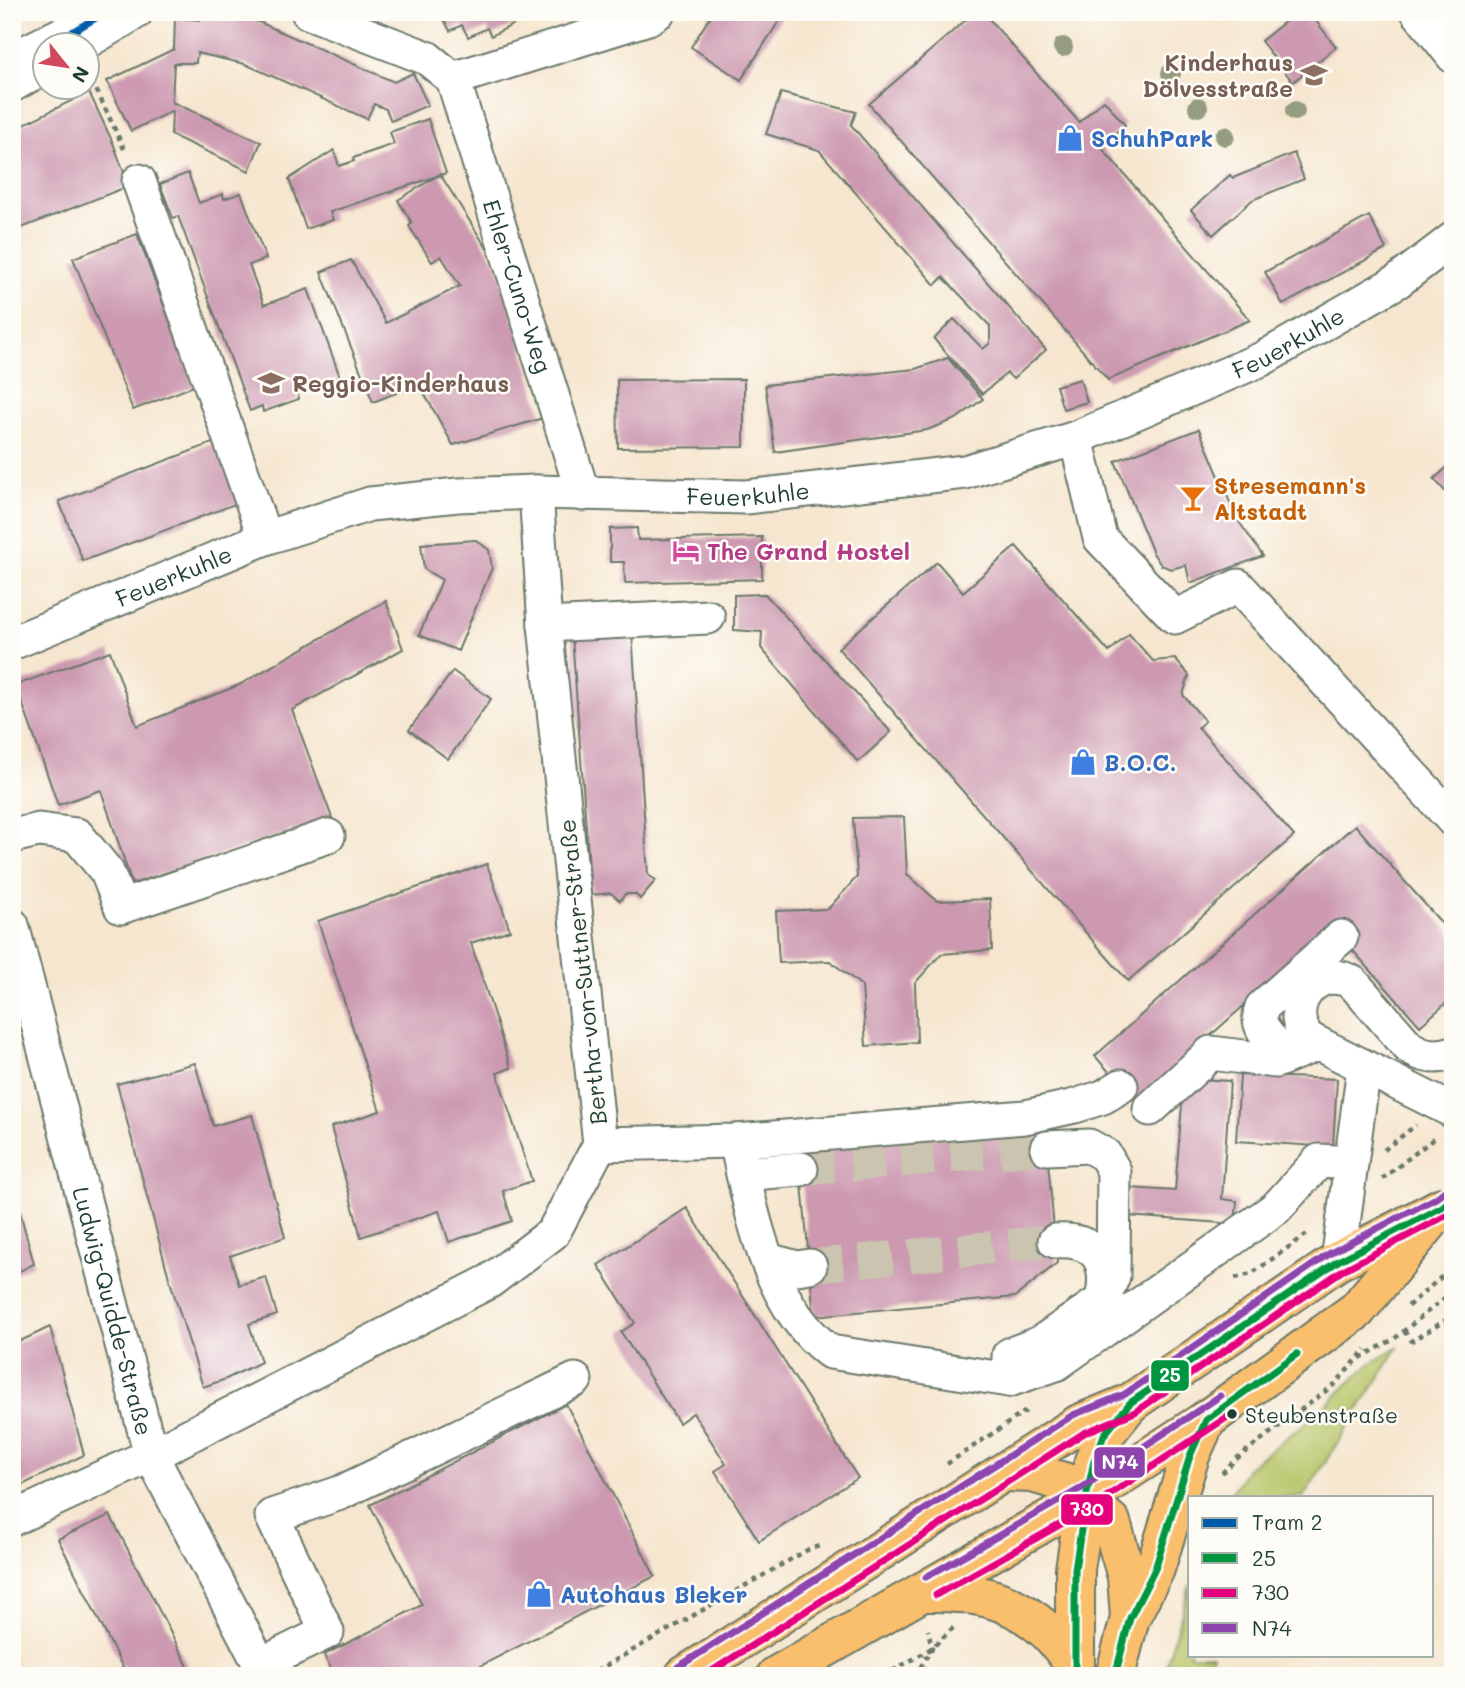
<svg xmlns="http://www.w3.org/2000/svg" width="1465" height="1688" font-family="Mali,sans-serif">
<rect width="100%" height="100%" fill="#fdfcf7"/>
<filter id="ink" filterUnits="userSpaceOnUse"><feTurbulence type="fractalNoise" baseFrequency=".0143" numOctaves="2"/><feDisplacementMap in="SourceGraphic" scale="14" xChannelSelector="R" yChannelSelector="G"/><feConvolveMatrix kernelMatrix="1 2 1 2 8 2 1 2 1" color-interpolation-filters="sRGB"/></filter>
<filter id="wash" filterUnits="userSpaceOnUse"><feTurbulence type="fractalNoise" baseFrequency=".00686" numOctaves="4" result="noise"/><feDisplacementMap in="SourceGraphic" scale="28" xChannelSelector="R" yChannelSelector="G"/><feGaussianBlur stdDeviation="1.57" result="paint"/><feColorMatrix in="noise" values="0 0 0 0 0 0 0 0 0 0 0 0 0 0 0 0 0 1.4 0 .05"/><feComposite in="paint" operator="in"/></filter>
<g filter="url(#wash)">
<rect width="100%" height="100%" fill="#f6e6cf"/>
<!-- green -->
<g fill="#b6c466" stroke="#6a804d" stroke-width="2">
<polygon points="1399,1346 1303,1497 1229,1497 1248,1467 1315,1416 1367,1366"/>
<polygon points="1190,1585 1190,1655 1213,1655 1205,1676 1163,1676"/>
</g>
<g id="blocks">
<!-- building -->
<g fill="#cc99b0">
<polygon points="202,12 221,12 259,22 394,82 413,73 428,105 391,121 386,109 374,104 367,119 245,64 197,53 196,63 174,63 172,102 261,142 249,171 171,135 172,111 131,131 107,81 174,49 175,18 200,20"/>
<polygon points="440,12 523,12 526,18 491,36 487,28 468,37 462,25 450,31"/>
<polygon points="550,12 577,12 577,16 551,21"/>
<polygon points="713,12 785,12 741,80 691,47"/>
<polygon points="975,12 983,12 1079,122 1104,100 1125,125 1100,146 1250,320 1108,380 869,104"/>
<polygon points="1297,12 1309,12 1336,47 1293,82 1261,41"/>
<polygon points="89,92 113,143 129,186 14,231 12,223 12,130"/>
<polygon points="781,93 856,112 851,125 1046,350 1013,379 1007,373 982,394 934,339 954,319 983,349 990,343 990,326 943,277 935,285 819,150 766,134"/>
<polygon points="428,119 446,173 330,212 333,220 306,229 289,179 334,150 339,166 354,161 353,158 394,144 390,132"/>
<polygon points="1294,153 1304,179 1252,200 1213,235 1191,210 1230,175 1233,178"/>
<polygon points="188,173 199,203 223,194 224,199 241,193 266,259 249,265 264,305 308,289 340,377 297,393 299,399 263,412 262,406 250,411 178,216 173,218 160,184"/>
<polygon points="440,174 498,266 543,418 453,445 419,384 373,402 321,272 351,260 386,323 460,286 441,256 432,262 409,226 412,223 398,200"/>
<polygon points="1369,216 1386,249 1283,305 1265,272"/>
<polygon points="137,234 194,386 133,410 73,258"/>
<polygon points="948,358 983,399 956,419 927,430 775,452 765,385 915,369"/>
<polygon points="744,379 744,447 618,448 617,380"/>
<polygon points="1080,379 1087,402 1063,409 1056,386"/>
<polygon points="1199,429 1237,519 1263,556 1190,583 1186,565 1171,569 1161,565 1153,553 1115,461"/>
<polygon points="215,442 238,503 83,561 59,501"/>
<polygon points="1453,462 1453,500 1434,479"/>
<polygon points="637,528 638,540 762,537 762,579 625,583 624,562 610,562 610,529"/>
<polygon points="476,540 489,550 492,568 458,651 419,635 442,580 424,569 421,544"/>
<polygon points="1016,546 1109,652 1129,634 1153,661 1175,659 1189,675 1183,695 1205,721 1198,727 1294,836 1128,981 838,648 937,562 963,592"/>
<polygon points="765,594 891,732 858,762 761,648 762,632 734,630 734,595"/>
<polygon points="386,601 403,649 292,710 332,818 132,884 101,790 58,805 16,685 110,651 137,726 239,685"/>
<polygon points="632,632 648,875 656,880 640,899 635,894 625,894 620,901 611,893 591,895 572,636"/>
<polygon points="453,671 491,699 448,759 409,730"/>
<polygon points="904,817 907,874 937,901 990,899 992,950 941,954 915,983 917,1042 866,1046 862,986 830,961 779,963 776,911 828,909 857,877 853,818"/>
<polygon points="1355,825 1453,936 1453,997 1420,1026 1332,927 1136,1102 1095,1056"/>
<polygon points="487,864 510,930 471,943 511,1068 497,1073 532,1181 503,1191 512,1221 449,1242 439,1211 361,1237 331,1127 380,1111 318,921"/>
<polygon points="195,1063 213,1126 252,1115 285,1237 230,1256 239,1285 266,1277 277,1315 249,1324 261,1362 226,1379 203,1387 169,1278 117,1084"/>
<polygon points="1240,1075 1337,1079 1333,1147 1236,1141"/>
<polygon points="1199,1079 1230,1081 1222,1199 1237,1201 1235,1224 1128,1216 1130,1188 1175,1191 1183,1092"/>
<polygon points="1045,1127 1057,1263 1015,1297 814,1316 799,1150"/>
<polygon points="12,1182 34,1264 12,1275"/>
<polygon points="687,1208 858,1478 759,1541 715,1471 726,1464 693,1413 679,1423 621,1332 635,1323 598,1265"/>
<polygon points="50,1327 84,1455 12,1490 12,1345"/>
<polygon points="566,1404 655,1576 461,1676 335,1676 324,1655 422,1605 370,1505"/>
<polygon points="110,1515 193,1676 127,1676 58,1539"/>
</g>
</g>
</g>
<g filter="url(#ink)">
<use href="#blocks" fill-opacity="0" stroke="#6a786a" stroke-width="2"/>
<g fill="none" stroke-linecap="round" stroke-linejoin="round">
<!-- minor-tunnel -->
<g stroke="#cbc4b0" stroke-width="33" stroke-dasharray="33 17" stroke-linecap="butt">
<polyline points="801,1169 1047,1148"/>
<polyline points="810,1266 1055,1241"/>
</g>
<defs>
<g id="minor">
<polyline points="308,12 427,58 453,79"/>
<polyline points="1418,12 1453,56"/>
<polyline points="91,39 136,12"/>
<polyline points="12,59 106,12"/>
<path id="s1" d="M453 79 583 494"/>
<polyline points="453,79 648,18 658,12"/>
<polyline points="12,85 46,66"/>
<polyline points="139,181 265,538"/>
<polyline points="1076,438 1100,538 1175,617 1238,586 1453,820"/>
<polyline points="545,625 708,617"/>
<path id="s2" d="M12 643 265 538 370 504 458 495 536 492 746 497 965 472 1076 438 1262 359 1398 281 1453 239"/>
<polyline points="12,836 39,830 77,835 107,872 121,907 328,836"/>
<path id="s3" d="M12 925 151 1455 266 1676"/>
<path d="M1453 1053C1436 1058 1423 1057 1409 1047L1353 983C1318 961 1280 1007 1309 1039L1453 1111"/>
<path d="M1287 1056C1274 1042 1253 1028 1262 1007L1341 937"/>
<polyline points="1150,1109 1211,1053 1276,1061 1317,1044"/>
<path d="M736 1141C752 1214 767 1304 830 1352L1009 1380 1056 1364 1276 1208 1319 1161 1351 1163"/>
<polyline points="600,1144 736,1141 1025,1117 1075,1106 1103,1097 1121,1086"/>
<polyline points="743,1174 801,1169"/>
<path d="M1055 1241C1088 1239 1108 1253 1104 1288"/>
<polyline points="767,1260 797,1268 810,1266"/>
<polyline points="1338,1261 1364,1067"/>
<polyline points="1009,1380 1009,1355 1040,1343 1098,1303 1105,1295 1113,1276 1114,1171 1105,1155 1089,1146 1047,1148"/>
<polyline points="12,1519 151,1455 490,1281 553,1233 600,1144 545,625 536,492"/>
<polyline points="260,1665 327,1632 272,1516 340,1493 575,1380"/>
</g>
<g id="major">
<polyline points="1005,1472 1032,1473 1064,1482 1111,1522 1127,1577 1130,1618"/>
<path d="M922 1592C972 1591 1008 1596 1047 1631 1058 1641 1066 1654 1075 1665"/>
<polyline points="684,1676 1079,1424 1130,1403 1338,1261 1442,1207"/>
<polyline points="776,1676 1086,1498 1206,1420 1357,1310 1431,1220"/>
<polyline points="1075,1676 1075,1569 1086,1498 1094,1461 1104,1435 1130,1403"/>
<polyline points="1115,1676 1130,1618 1155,1569 1190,1456 1206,1420"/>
</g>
</defs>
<!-- minor casing -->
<use href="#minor" stroke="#6a786a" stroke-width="37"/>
<!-- major casing -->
<use href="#major" stroke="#6a786a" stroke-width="42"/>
<!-- path -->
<g stroke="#6a786a" stroke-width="4.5" stroke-dasharray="5 5" stroke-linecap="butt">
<polyline points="88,72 126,153"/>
<polyline points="1384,1150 1416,1125"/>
<polyline points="1382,1179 1436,1137"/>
<polyline points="1235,1278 1251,1274 1310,1232"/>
<polyline points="1408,1306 1453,1267"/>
<polyline points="1404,1331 1412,1341 1449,1318 1453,1321"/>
<polyline points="1360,1358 1394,1339 1453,1291"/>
<polyline points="947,1464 1029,1409"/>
<polyline points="1222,1473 1236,1459 1335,1384 1366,1349"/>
<polyline points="921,1666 927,1676"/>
<polyline points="588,1676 809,1549 823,1545"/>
<polyline points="637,1676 652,1668"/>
<polyline points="884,1676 932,1648 954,1627"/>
<polyline points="915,1676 932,1648 928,1630"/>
</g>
<!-- minor -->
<use href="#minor" stroke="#fff" stroke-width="33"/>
<!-- major -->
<use href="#major" stroke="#f9bf6d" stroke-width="38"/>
<defs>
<g id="bus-1">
<polyline points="1075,1676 1075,1569 1086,1498 1094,1461 1104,1435 1130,1403 1338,1261 1442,1207 1453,1198"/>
<polyline points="1115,1676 1130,1618 1155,1569 1190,1456 1206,1420 1297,1354"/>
</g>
<g id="bus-2">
<polyline points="936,1595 1091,1507 1232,1414"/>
<polyline points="704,1676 1084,1433 1135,1412 1343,1270 1453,1212"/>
</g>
<g id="bus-3">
<polyline points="926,1577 1080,1489 1220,1396"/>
<polyline points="678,1667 1073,1415 1125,1394 1332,1252 1436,1198 1446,1190"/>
</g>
</defs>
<!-- bus-1 casing -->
<use href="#bus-1" stroke="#fdfcf7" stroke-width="12"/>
<!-- bus-2 casing -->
<use href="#bus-2" stroke="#fdfcf7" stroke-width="12"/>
<!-- bus-3 casing -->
<use href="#bus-3" stroke="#fdfcf7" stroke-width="12"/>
<!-- bus-1 -->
<use href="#bus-1" stroke="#009640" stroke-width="7"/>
<!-- bus-2 -->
<use href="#bus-2" stroke="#e5007d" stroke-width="7"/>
<!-- bus-3 -->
<use href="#bus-3" stroke="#8e44ad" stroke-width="7"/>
<defs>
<polyline id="tram-1" points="48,46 106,12"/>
</defs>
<!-- tram-1 casing -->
<use href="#tram-1" stroke="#fdfcf7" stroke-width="12"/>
<!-- tram-1 -->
<use href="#tram-1" stroke="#005ca9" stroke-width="7"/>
</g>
<!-- trees -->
<g fill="#959c80">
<circle cx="1063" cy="47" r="10"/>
<circle cx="1171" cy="73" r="10"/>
<circle cx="1198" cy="107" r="10"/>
<circle cx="1295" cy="111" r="10"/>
<circle cx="1225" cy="136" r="10"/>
</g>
</g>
<!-- icons -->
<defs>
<symbol id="school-bare" viewBox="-9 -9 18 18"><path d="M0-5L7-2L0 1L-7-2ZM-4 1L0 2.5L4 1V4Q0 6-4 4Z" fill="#8d6e63" stroke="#fdfcf7" stroke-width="2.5" paint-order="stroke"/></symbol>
<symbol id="shop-bare" viewBox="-9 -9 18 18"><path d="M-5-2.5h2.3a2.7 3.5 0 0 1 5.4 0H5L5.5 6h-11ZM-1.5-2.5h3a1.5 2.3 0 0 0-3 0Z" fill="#3f7fe0" stroke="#fdfcf7" stroke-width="2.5" paint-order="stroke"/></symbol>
<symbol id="bar-bare" viewBox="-9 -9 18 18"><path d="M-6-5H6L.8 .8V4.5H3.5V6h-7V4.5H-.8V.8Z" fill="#e8710a" stroke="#fdfcf7" stroke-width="2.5" paint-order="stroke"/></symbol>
<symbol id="hotel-bare" viewBox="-9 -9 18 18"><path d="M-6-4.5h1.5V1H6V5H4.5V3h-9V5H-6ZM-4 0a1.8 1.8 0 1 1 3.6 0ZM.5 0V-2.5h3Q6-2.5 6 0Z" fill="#d1479c" stroke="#fdfcf7" stroke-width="2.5" paint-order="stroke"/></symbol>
</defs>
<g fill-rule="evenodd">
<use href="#school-bare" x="1295" y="56" width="38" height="38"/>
<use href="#shop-bare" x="1051" y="119" width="38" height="38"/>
<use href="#school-bare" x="252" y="364" width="38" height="38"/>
<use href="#bar-bare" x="1174" y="479" width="38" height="38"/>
<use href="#hotel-bare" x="667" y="532" width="38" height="38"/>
<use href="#shop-bare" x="1064" y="743" width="38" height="38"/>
<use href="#shop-bare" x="520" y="1575" width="38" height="38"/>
</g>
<!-- markers -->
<circle fill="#1f3d34" stroke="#fdfcf7" stroke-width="2.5" cx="1232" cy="1414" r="6"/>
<g text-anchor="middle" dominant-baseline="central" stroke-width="5" stroke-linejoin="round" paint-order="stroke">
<!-- bus labels -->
<g font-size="21" fill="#1f3d34" stroke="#fdfcf7" text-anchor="start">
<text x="1245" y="1414">Steubenstraße</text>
</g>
<!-- education labels -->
<g font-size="23" font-weight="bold" fill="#785e54" stroke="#fdfcf7" text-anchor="end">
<text x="1293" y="62">Kinderhaus<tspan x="1293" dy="26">Dölvesstraße</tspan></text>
<text x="292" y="383" text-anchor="start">Reggio-Kinderhaus</text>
</g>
<!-- shop labels -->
<g font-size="23" font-weight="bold" fill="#366cbe" stroke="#fdfcf7" text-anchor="start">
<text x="1091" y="138">SchuhPark</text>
<text x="1104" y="762">B.O.C.</text>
<text x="560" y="1594">Autohaus Bleker</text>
</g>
<!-- street labels -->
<g font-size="23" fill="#1f3d34" stroke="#fdfcf7">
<text stroke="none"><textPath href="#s1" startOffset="217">Ehler-Cuno-Weg</textPath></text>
<text stroke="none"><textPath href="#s2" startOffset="1330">Feuerkuhle</textPath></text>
<text stroke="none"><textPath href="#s2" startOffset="763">Feuerkuhle</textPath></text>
<text stroke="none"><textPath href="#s2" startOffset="175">Feuerkuhle</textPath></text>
<text transform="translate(582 972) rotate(-96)">Bertha-von-Suttner-Straße</text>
<text stroke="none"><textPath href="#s3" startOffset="399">Ludwig-Quidde-Straße</textPath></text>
</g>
<!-- food labels -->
<g font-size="23" font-weight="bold" fill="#c56008" stroke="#fdfcf7" text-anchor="start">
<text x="1214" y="485">Stresemann's<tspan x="1214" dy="26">Altstadt</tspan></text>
</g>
<!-- hotel labels -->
<g font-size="23" font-weight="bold" fill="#b23c85" stroke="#fdfcf7" text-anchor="start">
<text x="707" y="551">The Grand Hostel</text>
</g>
</g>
<g stroke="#fdfcf7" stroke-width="2.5">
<rect x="1150" y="1359" width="40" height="33" rx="7" fill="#009640"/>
<rect x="1093" y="1446" width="53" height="33" rx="7" fill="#8e44ad"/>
<rect x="1060" y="1493" width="54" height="33" rx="7" fill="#e5007d"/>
</g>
<g font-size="19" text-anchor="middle" font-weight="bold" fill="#fff">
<text x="1170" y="1382">25</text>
<text x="1120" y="1469">N74</text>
<text x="1087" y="1516">730</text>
</g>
<!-- margin -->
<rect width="1465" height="1688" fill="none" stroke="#fdfcf7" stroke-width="42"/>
<!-- legend -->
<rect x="1188" y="1496" width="245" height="161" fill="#fdfcf7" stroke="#a4b0a9" stroke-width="2"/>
<rect x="1202" y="1518" width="35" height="10" fill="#005ca9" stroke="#a4b0a9" stroke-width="2"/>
<text x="1252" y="1530" font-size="21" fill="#1f3d34">Tram 2</text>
<rect x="1202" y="1553" width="35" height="10" fill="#009640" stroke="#a4b0a9" stroke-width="2"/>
<text x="1252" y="1566" font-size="21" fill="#1f3d34">25</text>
<rect x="1202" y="1588" width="35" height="10" fill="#e5007d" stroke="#a4b0a9" stroke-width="2"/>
<text x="1252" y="1600" font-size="21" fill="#1f3d34">730</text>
<rect x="1202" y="1623" width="35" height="10" fill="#8e44ad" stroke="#a4b0a9" stroke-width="2"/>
<text x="1252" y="1636" font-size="21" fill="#1f3d34">N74</text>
<!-- north arrow -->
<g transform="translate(66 66) rotate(120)"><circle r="33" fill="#fdfcf7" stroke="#a4b0a9" stroke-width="2"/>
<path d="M0-5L12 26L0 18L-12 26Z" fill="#d1495b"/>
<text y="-10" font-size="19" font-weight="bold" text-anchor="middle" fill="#1f3d34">N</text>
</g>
</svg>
